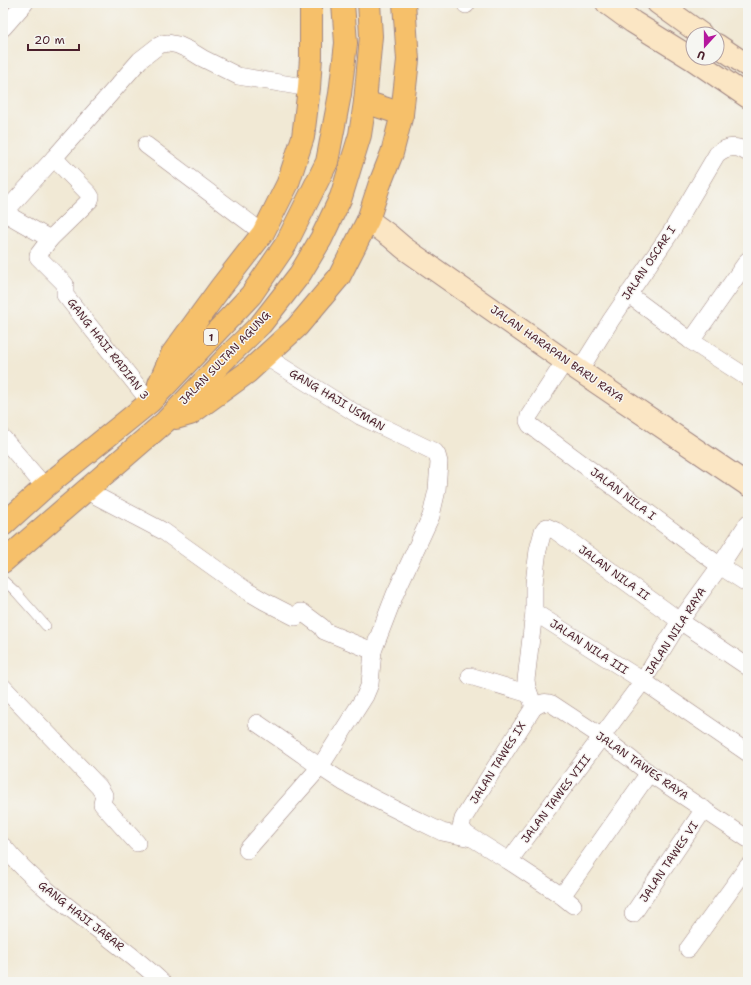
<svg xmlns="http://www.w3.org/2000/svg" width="751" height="985" font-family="'Shantell Sans',sans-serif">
<rect width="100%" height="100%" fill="#f6f6f2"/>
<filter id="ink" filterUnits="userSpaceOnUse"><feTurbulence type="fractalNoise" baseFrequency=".025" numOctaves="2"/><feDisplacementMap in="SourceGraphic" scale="8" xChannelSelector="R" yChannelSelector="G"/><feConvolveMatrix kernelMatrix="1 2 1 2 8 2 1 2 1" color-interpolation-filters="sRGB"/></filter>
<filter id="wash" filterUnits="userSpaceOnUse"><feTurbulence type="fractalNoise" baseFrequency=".012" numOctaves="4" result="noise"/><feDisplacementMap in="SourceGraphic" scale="16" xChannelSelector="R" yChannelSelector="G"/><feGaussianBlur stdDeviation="0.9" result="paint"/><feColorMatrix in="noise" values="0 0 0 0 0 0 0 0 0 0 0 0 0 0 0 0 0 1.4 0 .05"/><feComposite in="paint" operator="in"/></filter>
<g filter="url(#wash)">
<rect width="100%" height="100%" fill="#f1e9d5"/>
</g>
<g filter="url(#ink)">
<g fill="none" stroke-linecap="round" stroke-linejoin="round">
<defs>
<polyline id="lane" points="3,580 15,591 46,626"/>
<g id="street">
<polyline points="466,5 467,3"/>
<polyline points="3,28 25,3"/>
<polyline points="146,145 263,233"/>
<polyline points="3,212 50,239 90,200 91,197 89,194 54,158 140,60 158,46 162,44 168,43 178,45 189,50 202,58 238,76 309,88"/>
<polyline points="4,213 54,158"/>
<polyline points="50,239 38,255 38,257 65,284 65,295 150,402"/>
<polyline points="628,294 691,341 748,378"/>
<polyline points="691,341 748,260"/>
<polyline points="565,361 529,416 528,421 530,425 720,566 748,584"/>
<path d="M579 371 611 320 671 232 717 154C727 146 737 145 748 153"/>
<polyline points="3,438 45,487"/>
<polyline points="85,490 163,531 247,591 264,601 295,617 296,617 300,612 302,612 322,627 324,631 373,651"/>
<polyline points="534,612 643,681 748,753"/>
<polyline points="470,676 529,694"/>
<polyline points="3,687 99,787 104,795 102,804 137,843"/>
<polyline points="534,707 527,687 526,680 534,612 534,584 536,566 538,550 543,531 545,528 547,527 556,531 680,621 748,667"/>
<polyline points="534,707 487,780 463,819 461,827 466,834 509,861 562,896 573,905"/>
<path d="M534 707C542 703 544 701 552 704L602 737 649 773 748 839"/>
<polyline points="257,723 289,745 320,767 343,782 373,798 413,818 442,832 471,838"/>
<path d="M3 846C48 900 111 934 162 982"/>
<polyline points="247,850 320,767 365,696 370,684 373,651 395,594 431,516 437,490 439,462 437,455 435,452 381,426 360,416 265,356"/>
<polyline points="509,861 643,681 680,621 720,566 748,523"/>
<polyline points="562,896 649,773"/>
<polyline points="633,914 704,809"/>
<polyline points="688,949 748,866"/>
</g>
<g id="secondary">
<polyline points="607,3 633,22 694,60 748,97"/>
<polyline points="658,3 701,34"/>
<polyline points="717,45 748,66"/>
<polyline points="368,220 390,236 404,248 565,361 748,485"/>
</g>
<g id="highway">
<polyline points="365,102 402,114"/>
<polyline points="159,384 172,354 221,287 263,233 288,183 303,137 309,88 311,57 311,3"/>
<polyline points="176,418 190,414 248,372 297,327 339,277 368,220 379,186 392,153 402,114 408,60 404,3"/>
<polyline points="3,525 45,487 150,402 251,295 286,244 327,162 340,94 346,43 343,3"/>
<polyline points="3,562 165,422 230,354 261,324 300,274 321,239 341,197 360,135 365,102 371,36 369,3"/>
</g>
</defs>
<!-- lane casing -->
<use href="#lane" stroke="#9e8480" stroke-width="10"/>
<!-- street casing -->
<use href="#street" stroke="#9e8480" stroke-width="18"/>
<!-- secondary casing -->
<use href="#secondary" stroke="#9e8480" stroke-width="24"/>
<!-- highway casing -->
<use href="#highway" stroke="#9e8480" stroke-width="24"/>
<!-- lane -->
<use href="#lane" stroke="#fff" stroke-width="9"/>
<!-- street -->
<use href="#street" stroke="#fff" stroke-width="17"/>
<!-- secondary -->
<use href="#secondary" stroke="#fbe6c4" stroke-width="22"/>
<!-- highway -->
<use href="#highway" stroke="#f6c06b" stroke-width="22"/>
</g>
</g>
<g text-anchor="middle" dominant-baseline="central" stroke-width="3" stroke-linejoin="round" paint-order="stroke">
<!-- shield labels -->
<rect fill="#f6f6f2" stroke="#7e6067" stroke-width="1" x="204" y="329" width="14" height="16" rx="3"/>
<g font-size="10" font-weight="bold" fill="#4a1f2b">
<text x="211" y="337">1</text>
</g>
<!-- street labels -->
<g font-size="11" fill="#4a1f2b" stroke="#f6f6f2">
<text transform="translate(649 263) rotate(-56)">JALAN OSCAR I</text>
<text transform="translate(108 349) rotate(52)">GANG HAJI RADIAN 3</text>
<text transform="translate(557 354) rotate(35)">JALAN HARAPAN BARU RAYA</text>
<text transform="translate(225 358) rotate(-46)">JALAN SULTAN AGUNG</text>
<text transform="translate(337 400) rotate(31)">GANG HAJI USMAN</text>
<text transform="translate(623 494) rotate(37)">JALAN NILA I</text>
<text transform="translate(614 573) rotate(36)">JALAN NILA II</text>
<text transform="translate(676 631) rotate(-57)">JALAN NILA RAYA</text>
<text transform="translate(589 647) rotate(33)">JALAN NILA III</text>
<text transform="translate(498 763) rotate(-58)">JALAN TAWES IX</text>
<text transform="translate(642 766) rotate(35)">JALAN TAWES RAYA</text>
<text transform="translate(556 799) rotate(-53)">JALAN TAWES VIII</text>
<text transform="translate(669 862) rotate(-56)">JALAN TAWES VI</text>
<text transform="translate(81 916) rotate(38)">GANG HAJI JABAR</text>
</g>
</g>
<!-- margin -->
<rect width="751" height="985" fill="none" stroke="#f6f6f2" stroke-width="16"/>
<!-- north arrow -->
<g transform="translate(705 46) rotate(201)"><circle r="19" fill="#f6f6f2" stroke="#b1a0a2"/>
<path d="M0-3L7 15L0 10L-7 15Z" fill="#b5179e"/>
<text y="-6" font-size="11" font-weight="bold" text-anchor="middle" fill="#4a1f2b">U</text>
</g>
<!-- scale -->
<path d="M28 44v6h51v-6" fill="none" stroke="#4a1f2b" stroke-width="2"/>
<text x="34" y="44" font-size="12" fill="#4a1f2b" stroke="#f6f6f2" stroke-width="3" paint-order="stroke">20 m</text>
</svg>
